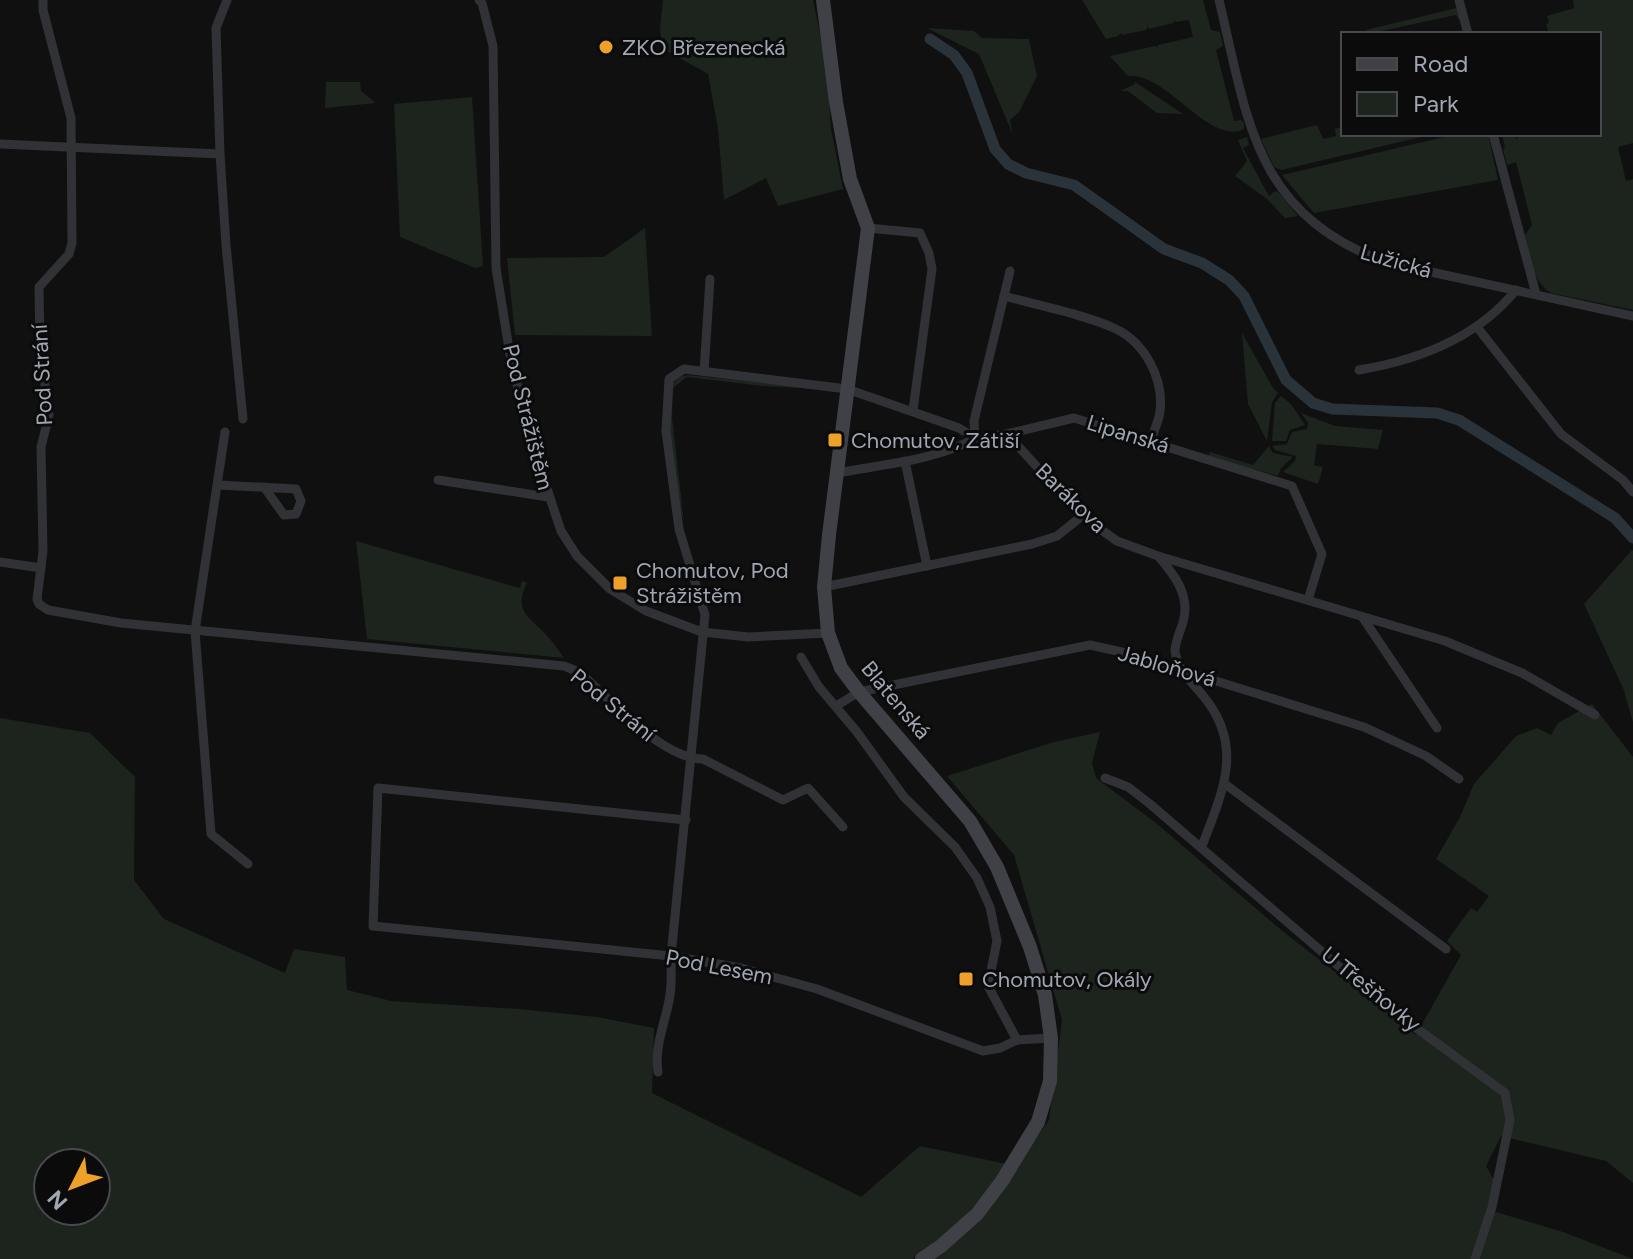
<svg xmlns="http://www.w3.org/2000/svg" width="1633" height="1259" font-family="Figtree,sans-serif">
<rect width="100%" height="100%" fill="#101011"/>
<!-- green -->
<g fill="#1c241d" fill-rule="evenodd">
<polygon points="663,0 813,0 826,63 831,129 843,189 778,206 766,178 724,200 718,129 708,74 662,48 660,28"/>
<path d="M1082 0H1203L1211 30 1220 32 1223 46 1216 50 1234 121 1241 120 1244 123V129C1208 146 1167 72 1128 76L1110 56 1155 46 1158 47V45L1193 37 1189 20 1176 22 1175 20 1173 23 1149 29 1148 26 1146 30 1122 35 1121 33 1118 36 1106 39Z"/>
<path d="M1573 0H1633V143L1618 147 1626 181 1633 179V310L1551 293C1532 282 1530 256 1525 235L1532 225 1516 162 1507 165 1503 149 1505 148 1502 134H1514L1516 139 1523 134 1530 136 1599 134V34H1549L1546 24 1549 23 1547 16 1574 8Z"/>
<polygon points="1461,7 1461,22 1456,15 1367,34 1366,30"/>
<polygon points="927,28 974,31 982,38 1029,39 1037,76 1019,112 1010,120 1013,135 979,54"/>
<polygon points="326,82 360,82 361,91 376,103 325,108"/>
<polygon points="1134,82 1135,82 1183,114 1157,113 1128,91 1120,91 1135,84"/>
<polygon points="472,97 483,266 475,268 400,237 394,104"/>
<polygon points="1317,125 1323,139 1336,136 1335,129 1343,127 1343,134 1434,134 1281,170 1274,167 1261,139"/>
<polygon points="1457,134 1488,134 1498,180 1314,213 1282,175"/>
<polygon points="1247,137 1249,145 1243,148 1265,189 1269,196 1275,191 1279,193 1298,216 1285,218 1267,199 1235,176 1247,161 1238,140"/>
<polygon points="645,228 652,336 515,335 507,258 604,257"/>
<polygon points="1242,333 1273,388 1278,393 1272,402 1267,441 1248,404"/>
<path d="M687 375 837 390 762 386 687 377 673 388 672 417 684 523C678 495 663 409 672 385 675 378 681 376 687 375Z"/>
<polygon points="1281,396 1291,404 1305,425 1290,430 1286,441 1272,441 1275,403"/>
<polygon points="1301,413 1335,426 1383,430 1378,449 1317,444 1314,465 1323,467 1318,484 1283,472 1295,461 1296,456 1275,450 1272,446 1287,444 1292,432 1307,429 1308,423"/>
<polygon points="1269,446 1273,453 1293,457 1281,468 1278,476 1253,469 1248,472 1222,464 1221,459 1209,456 1210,452 1253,465"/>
<path d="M356 541 520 588 522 581 527 583C512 613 532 618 548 637 554 643 559 651 564 658L367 639Z"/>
<polygon points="1632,550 1633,551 1633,722 1623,688 1584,604"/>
<polygon points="1592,704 1633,757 1633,1183 1606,1161 1501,1136 1486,1166 1495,1182 1485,1215 1496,1212 1563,1232 1633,1259 932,1259 1022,1159 1049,1120 1062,1020 1014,855 947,776 1054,742 1100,732 1092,763 1096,778 1156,823 1280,929 1416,1035 1461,955 1447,941 1471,908 1477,912 1489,896 1436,859 1460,817 1474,784 1516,736 1537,728 1551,735 1558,723"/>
<path d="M0 718 90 733 135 777 134 880 164 919 285 973 294 949 345 957 347 990 391 1001 519 1009 597 1017 654 1028 652 1093 861 1197 920 1146 1007 1164C977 1205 956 1230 912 1259H0ZM48 1163H96V1211H48Z"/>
</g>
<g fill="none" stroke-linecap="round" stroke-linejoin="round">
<!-- canal -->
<polyline stroke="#2a3339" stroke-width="11" points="930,39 954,55 967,73 995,149 1008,164 1026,173 1074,185 1164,249 1202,263 1229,280 1244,296 1286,380 1313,403 1332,409 1437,413 1459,420 1615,518 1633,538"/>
<!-- street -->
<g stroke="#313236" stroke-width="9">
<path d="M43 0V10L71 118 72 243 69 254 39 287 40 348 49 415 41 447 43 551 37 599 39 604 48 610 121 623 564 666 579 672C609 698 662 759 703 759L783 800 808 788 843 827"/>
<polyline points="227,0 216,28 220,154 226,245 243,419"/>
<polyline points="479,0 482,3 493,46 496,268 510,355 530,437 561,531 577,556 610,589 646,611 702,632 748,637 828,633"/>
<path d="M1219 0C1248 121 1254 213 1385 262L1633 316"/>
<polyline points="1459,0 1468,34"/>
<polyline points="1493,134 1536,294"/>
<polyline points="0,144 220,154"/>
<polyline points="868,228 920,233 929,253 932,269 913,410"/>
<path d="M1004 296C1036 305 1087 315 1116 329 1145 343 1164 379 1160 411 1159 420 1154 431 1151 440"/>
<polyline points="1477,327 1561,434 1623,480 1633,492"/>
<path d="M1359 370C1419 360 1477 338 1516 290"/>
<polyline points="704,372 710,279"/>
<polyline points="225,432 195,631 211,834 248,864"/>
<polyline points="1007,434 1082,516 1117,541 1158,556 1445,641 1522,673 1595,715"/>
<polyline points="975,438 974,421 1010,271"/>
<polyline points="905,461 927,566"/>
<path d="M837 473C879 465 939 460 975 438"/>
<polyline points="438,480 548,497"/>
<polyline points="218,485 296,489 301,501 296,514 284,515 264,487"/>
<path d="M1158 556C1174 574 1191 596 1183 622 1181 630 1175 642 1175 651 1177 670 1193 683 1204 697 1245 747 1222 793 1202 846"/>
<polyline points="0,562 41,568"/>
<polyline points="824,587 1032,544 1057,536 1082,516"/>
<polyline points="1363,618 1437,728"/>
<polyline points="801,657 819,687 857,732 904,797 955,847 977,878 990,907 997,941 988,986 1017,1040"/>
<polyline points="836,706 859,692 1090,645 1126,653 1364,727 1426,756 1459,779"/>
<polyline points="1105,778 1128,787 1150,804 1378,1000 1505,1093 1510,1120 1492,1207 1475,1259"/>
<polyline points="1225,784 1446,949"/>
<polyline points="686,820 378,788 373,926 671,956 741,968 817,989 983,1051 1000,1048 1017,1040 1051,1038"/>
<path d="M658 1072C654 1044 666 1022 670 995 672 982 671 969 671 956L705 615 679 529 666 431 669 379 684 369 847 389 959 428 975 438 1007 434 1074 418 1292 486 1322 554 1308 600"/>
</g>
<!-- secondary -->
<polyline stroke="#3f4146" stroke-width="14" points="823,0 836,102 850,179 868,228 829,535 824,587 828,633 841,668 859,692 970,821 997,867 1030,947 1045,995 1051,1038 1050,1081 1038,1122 1002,1181 977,1214 941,1246 922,1259"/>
</g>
<!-- markers -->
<g fill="#eea02b" stroke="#0b0b0c" stroke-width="3">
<circle cx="606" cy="47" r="8"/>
<rect x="827" y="432" width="16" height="16" rx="4"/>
<rect x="612" y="575" width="16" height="16" rx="4"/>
<rect x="958" y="971" width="16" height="16" rx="4"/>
</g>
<g text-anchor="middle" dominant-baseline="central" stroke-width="6" stroke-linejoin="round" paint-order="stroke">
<!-- poi labels -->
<g font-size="22" fill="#a1a7b2" stroke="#0b0b0c" text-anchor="start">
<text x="622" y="47">ZKO Březenecká</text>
<text x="851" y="440">Chomutov, Zátiší</text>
<text x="636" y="570">Chomutov, Pod<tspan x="636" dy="25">Strážištěm</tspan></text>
<text x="982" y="979">Chomutov, Okály</text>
</g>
<!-- street labels -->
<g font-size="22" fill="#a1a7b2" stroke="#0b0b0c">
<text transform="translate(1396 261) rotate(16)">Lužická</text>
<text transform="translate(42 375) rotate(-93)">Pod Strání</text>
<text transform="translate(528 417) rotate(76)">Pod Strážištěm</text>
<text transform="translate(1128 434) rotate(17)">Lipanská</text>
<text transform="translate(1071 498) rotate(44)">Barákova</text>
<text transform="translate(1167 666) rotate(16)">Jabloňová</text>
<text transform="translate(896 700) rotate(50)">Blatenská</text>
<text transform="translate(613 705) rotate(39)">Pod Strání</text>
<text transform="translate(719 967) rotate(11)">Pod Lesem</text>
<text transform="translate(1371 989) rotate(39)">U Třešňovky</text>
</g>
</g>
<!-- legend -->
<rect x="1341" y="32" width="260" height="104" fill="#0b0b0c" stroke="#47494e" stroke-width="2"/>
<rect x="1357" y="58" width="40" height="12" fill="#3f4146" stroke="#47494e" stroke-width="2"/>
<text x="1413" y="72" font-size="24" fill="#a1a7b2">Road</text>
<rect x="1357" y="92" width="40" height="24" fill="#1c241d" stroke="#47494e" stroke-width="2"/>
<text x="1413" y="112" font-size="24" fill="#a1a7b2">Park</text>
<!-- north arrow -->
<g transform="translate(72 1187) rotate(228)"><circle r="38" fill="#0b0b0c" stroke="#47494e" stroke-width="2"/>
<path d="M0-6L14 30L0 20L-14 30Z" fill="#eea02b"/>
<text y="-12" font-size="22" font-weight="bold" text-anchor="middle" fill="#a1a7b2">N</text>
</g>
</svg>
